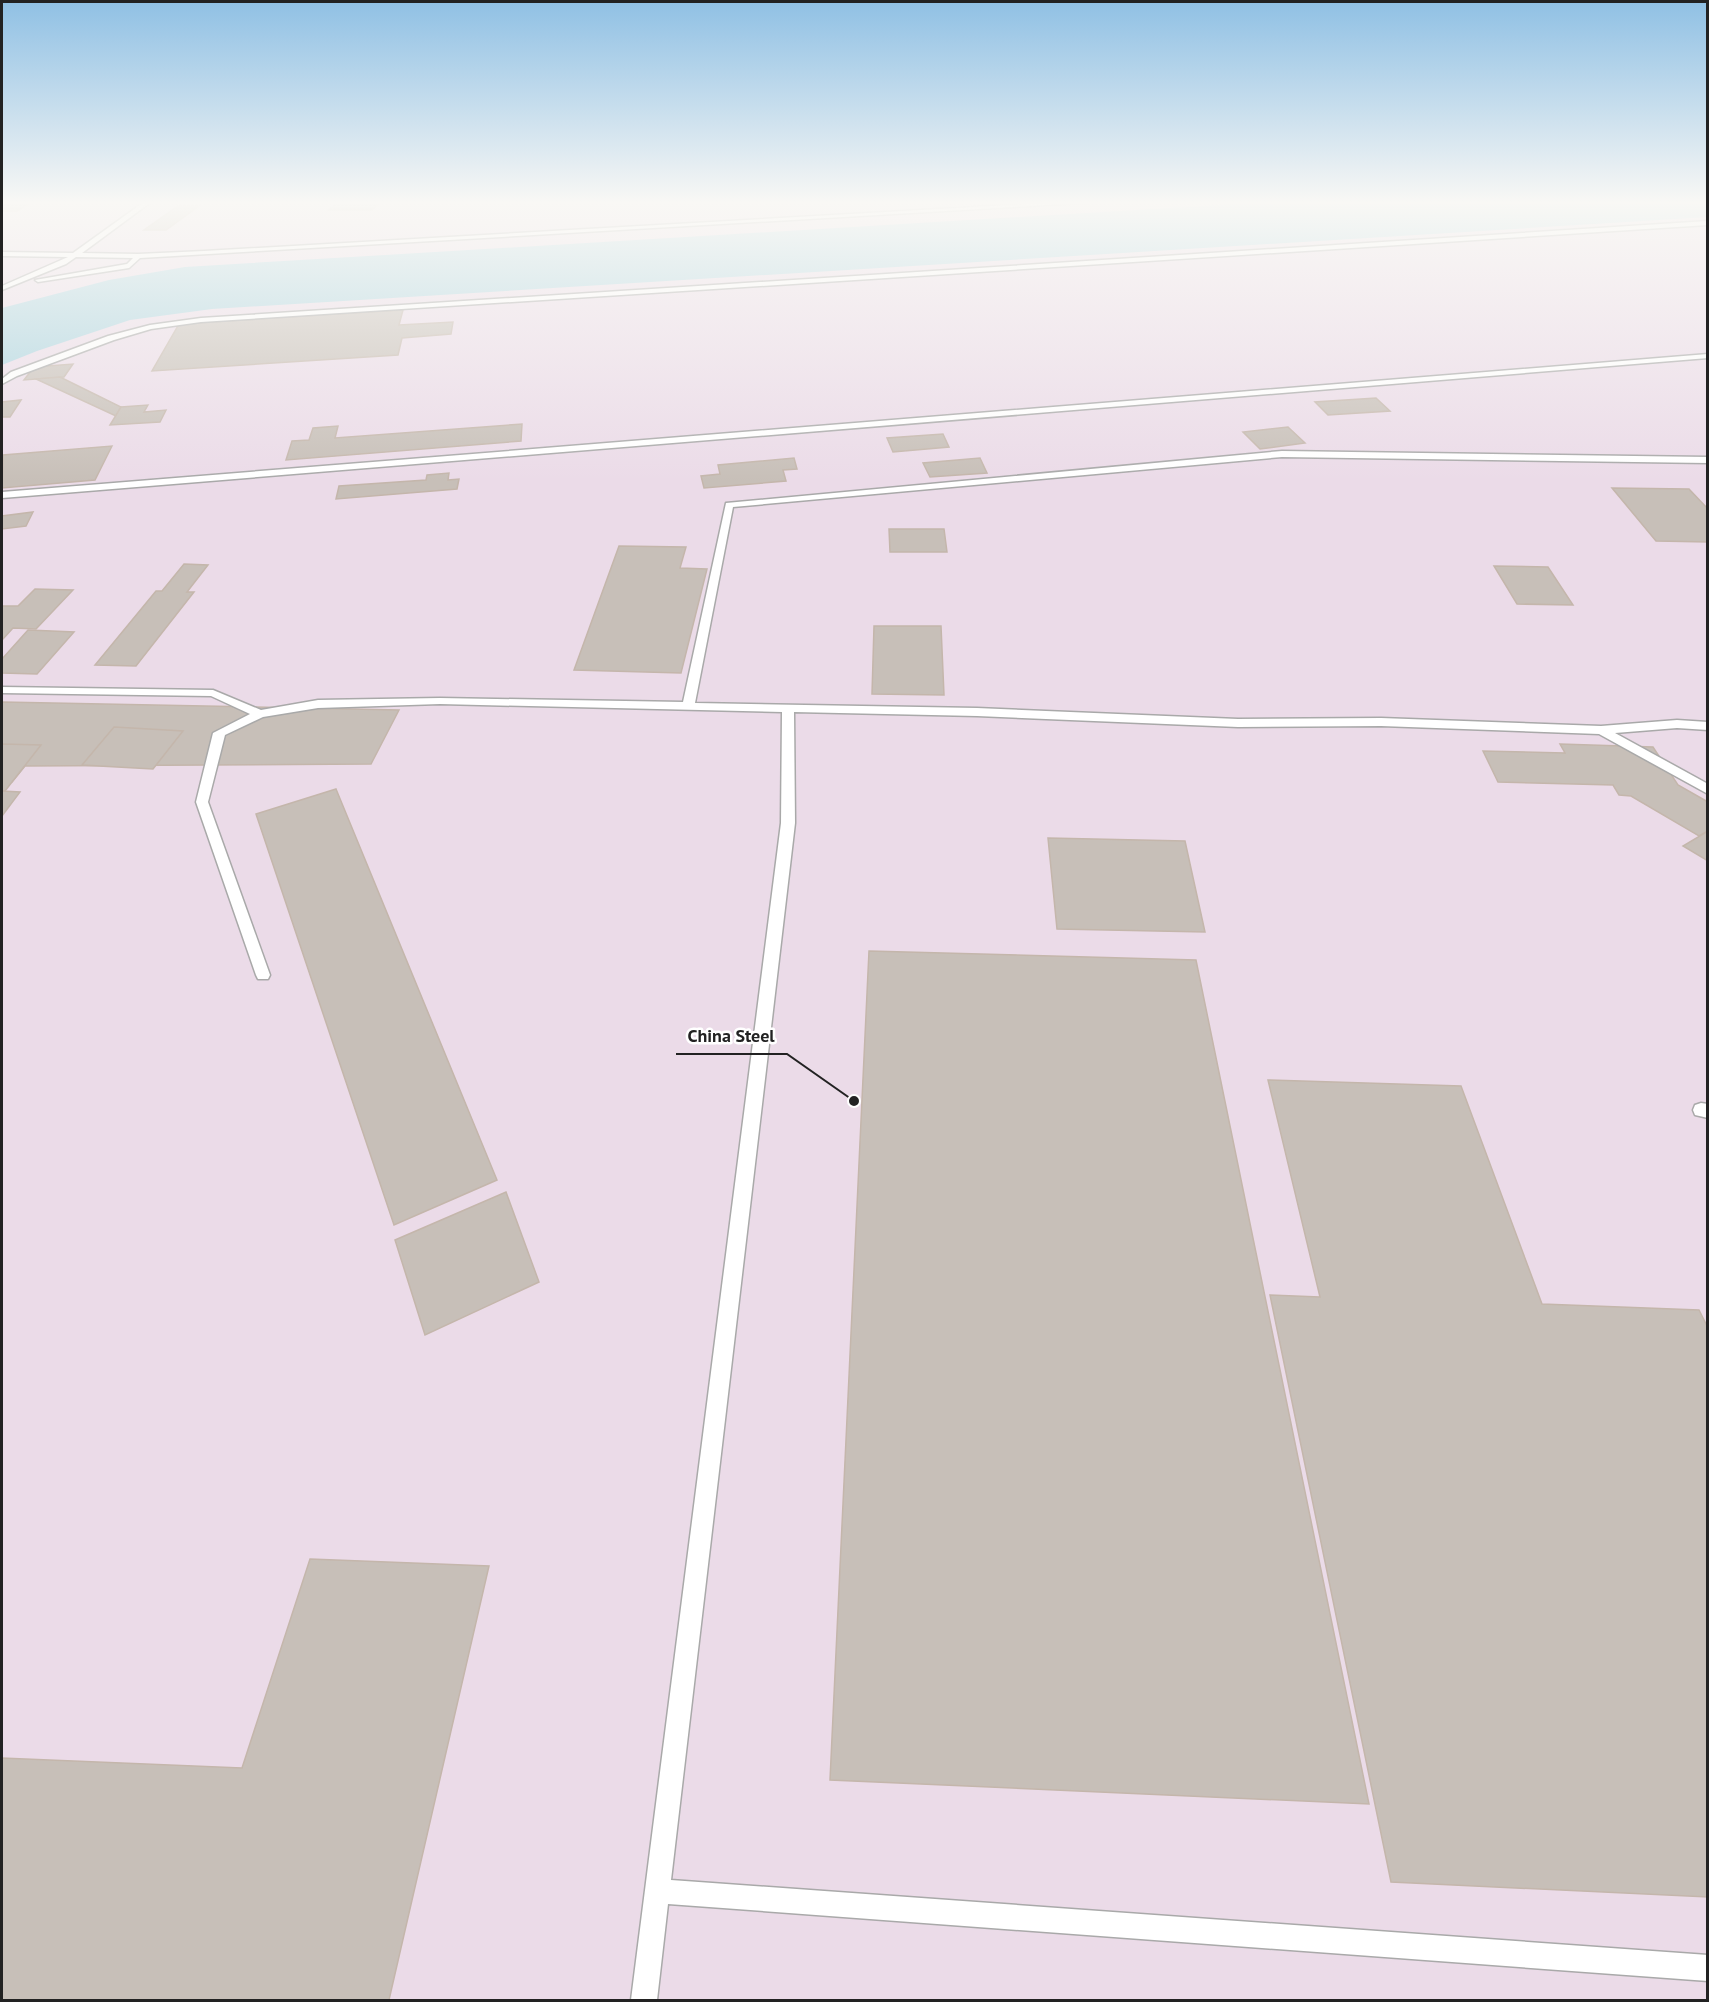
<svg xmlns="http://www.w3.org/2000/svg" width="1709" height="2002" font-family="'PT Sans',sans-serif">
<rect width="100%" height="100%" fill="#f2efe9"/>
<!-- industrial -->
<rect fill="#ebdbe8" x="2" y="202" width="1705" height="1798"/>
<!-- water -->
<polygon fill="#aad3df" points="1269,202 1707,202 1708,217 212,309 130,320 37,351 2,365 2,308 109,280 185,267"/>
<!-- building -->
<g fill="#c7bfb8" stroke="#c4b6ab" stroke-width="1.5">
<polygon points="2,202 32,202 17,211 2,211"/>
<polygon points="337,202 380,202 372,210 329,210"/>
<polygon points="178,206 199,206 166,230 144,230"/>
<polygon points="403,310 399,325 453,322 451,334 402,338 398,355 152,371 179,324"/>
<polygon points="73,364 64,377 24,380 34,367"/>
<polygon points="60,377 121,407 116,416 36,379"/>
<polygon points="1376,398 1390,411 1328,415 1315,402"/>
<polygon points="21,400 10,417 2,417 2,402"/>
<polygon points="148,405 144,412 166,410 160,422 110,425 121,407"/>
<polygon points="522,424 521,441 286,460 292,441 309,440 313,428 338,426 335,438"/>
<polygon points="1288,427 1305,443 1260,449 1243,432"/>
<polygon points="943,434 949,447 893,452 887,438"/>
<polygon points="112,446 95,480 2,488 3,455"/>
<polygon points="794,458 797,469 783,470 786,481 704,488 701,476 720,474 718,465"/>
<polygon points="980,458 987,473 930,477 923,463"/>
<polygon points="449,473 448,480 459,479 457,489 336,499 339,486 426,480 427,475"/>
<polygon points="1612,488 1689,489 1708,509 1708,542 1656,541"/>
<polygon points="33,512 26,526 2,529 2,516"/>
<polygon points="889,529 944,529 947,552 890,552"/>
<polygon points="619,546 686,547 680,568 707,569 681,673 574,670"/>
<polygon points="184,564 208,565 187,592 194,592 136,666 95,665 156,591 162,591"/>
<polygon points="1494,566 1548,567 1573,605 1517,604"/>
<polygon points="35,589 73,590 36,629 13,628 2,640 2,606 18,606"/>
<polygon points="874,626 941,626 944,695 872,694"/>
<polygon points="28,630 74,632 37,674 2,673 2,659"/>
<polygon points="2,702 399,710 371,764 25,766 12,782 2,782"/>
<polygon points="114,727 183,731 153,769 82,765"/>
<polygon points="2,744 41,745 5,791 2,791"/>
<polygon points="1560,744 1653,747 1678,785 1708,802 1708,831 1699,836 1631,796 1619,795 1613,785 1498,782 1483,751 1565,753"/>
<polygon points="336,789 497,1180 394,1225 256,814"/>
<polygon points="2,791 20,792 2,816"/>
<polygon points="1708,831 1708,861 1683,846"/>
<polygon points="1048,838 1185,841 1205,932 1057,929"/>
<polygon points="869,951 1196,960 1369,1804 830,1780"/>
<polygon points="1268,1080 1461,1086 1542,1304 1699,1310 1708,1328 1708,1897 1391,1882 1270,1295 1320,1297"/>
<polygon points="506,1192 539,1282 425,1335 395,1240"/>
<polygon points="310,1559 489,1566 389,2000 2,2000 2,1758 242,1768"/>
</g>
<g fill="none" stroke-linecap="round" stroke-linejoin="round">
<defs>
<g id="service">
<polygon points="144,202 151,202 82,253 138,254 204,251 1061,202 1099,202 140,258 129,268 38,282 35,280 127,264 133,258 76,257 66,264 2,290 2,286 68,257 2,256 2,252 73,253"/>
<polygon points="1708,221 1708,225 201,322 151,329 114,340 17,376 2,384 2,379 11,372 108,336 150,325 201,318"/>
<polygon points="1708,354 1708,358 2,498 2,492"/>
<polygon points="1282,451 1708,457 1708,463 1282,457 733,507 695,703 977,708 1238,719 1381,718 1601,726 1677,720 1708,722 1708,730 1677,728 1615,733 1708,784 1708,794 1599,734 1381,726 1238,727 977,716 794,712 795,823 671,1880 1708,1955 1708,1981 668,1904 657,2000 631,2000 781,823 782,712 440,704 318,708 263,717 225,735 208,802 270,975 268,979 258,979 256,975 196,802 213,733 250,714 211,696 2,693 2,687 213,690 261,710 318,700 440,698 683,702 726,503"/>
<polygon points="1701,1103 1708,1104 1708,1118 1695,1115 1693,1110 1695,1105"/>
</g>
</defs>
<!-- service casing -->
<use href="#service" stroke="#a9a9a9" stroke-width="3"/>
<!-- service -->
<use href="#service" fill="#fff" fill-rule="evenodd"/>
</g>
<!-- sky -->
<linearGradient id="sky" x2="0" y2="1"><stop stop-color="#8fc0e4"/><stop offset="0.42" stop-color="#f9f8f5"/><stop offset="1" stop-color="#f9f8f5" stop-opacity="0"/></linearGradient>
<rect width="1709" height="482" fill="url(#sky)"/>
<!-- callouts -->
<path fill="none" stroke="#222" stroke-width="2" d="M854 1101L787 1054H676"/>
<circle fill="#222" stroke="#fff" stroke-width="2" cx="854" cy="1101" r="6"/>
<g font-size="18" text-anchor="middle" font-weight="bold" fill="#222" stroke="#fff" stroke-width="5" stroke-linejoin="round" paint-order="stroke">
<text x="731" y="1042">China Steel</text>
</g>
<!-- border -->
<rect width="1709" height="2002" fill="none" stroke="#222222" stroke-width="6"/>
</svg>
